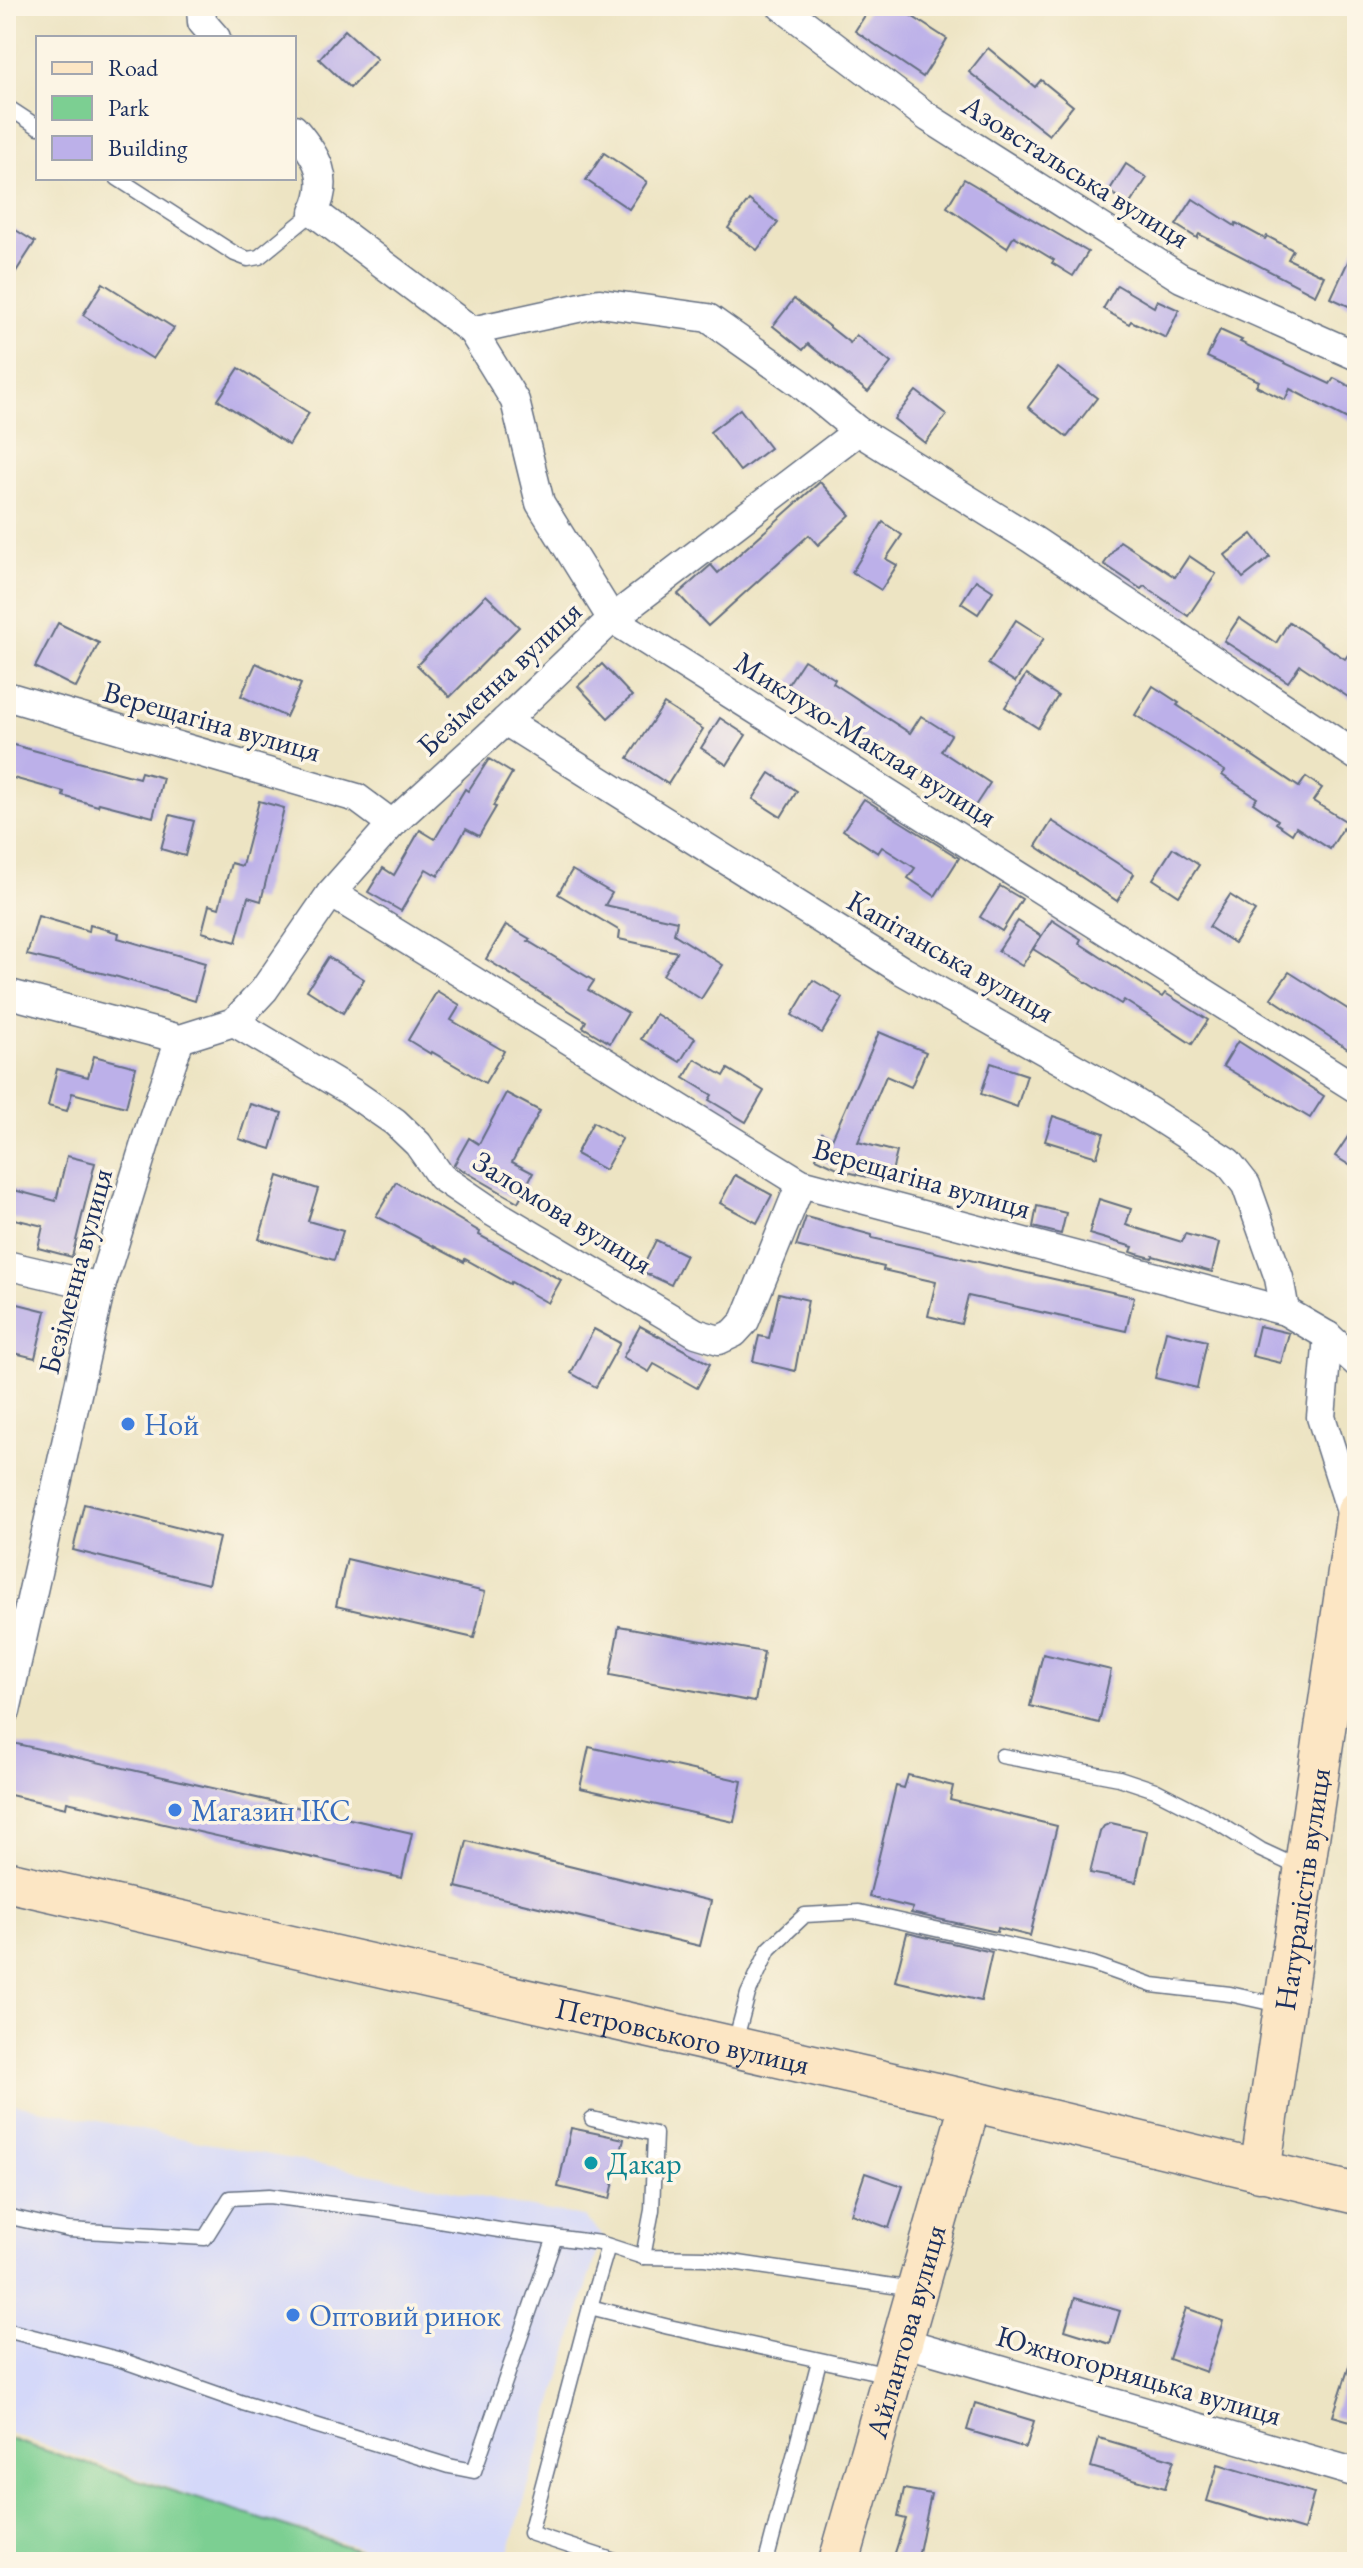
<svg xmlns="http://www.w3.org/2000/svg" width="1363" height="2568" font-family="'EB Garamond',serif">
<rect width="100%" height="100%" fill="#fcf5e5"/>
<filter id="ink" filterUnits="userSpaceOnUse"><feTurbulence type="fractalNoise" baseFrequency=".0125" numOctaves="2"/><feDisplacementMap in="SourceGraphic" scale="16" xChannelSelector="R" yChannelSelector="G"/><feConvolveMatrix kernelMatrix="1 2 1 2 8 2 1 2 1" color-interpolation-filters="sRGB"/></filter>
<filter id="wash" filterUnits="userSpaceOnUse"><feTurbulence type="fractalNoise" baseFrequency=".006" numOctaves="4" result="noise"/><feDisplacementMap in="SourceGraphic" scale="32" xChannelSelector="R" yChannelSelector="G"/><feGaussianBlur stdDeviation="1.8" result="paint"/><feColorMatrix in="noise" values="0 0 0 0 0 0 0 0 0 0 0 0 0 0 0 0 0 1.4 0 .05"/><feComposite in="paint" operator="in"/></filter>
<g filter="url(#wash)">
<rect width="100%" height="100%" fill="#ede4c3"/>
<!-- built -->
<polygon fill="#d4d8f9" points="6,2102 210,2144 400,2179 520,2206 584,2217 601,2234 600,2243 506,2562 408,2562 228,2508 6,2432"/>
<!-- green -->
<polygon fill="#7ccf92" stroke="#4c7f78" stroke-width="2" points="6,2438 396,2562 6,2562"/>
<g id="blocks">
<!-- building -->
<g fill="#bcb0e9">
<polygon points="871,6 896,6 947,39 923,77 855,31"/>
<polygon points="345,30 377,59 350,88 319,59"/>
<polygon points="988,48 1035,87 1041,80 1073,106 1049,135 969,72"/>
<polygon points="604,153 647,182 629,209 586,180"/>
<polygon points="1126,164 1147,178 1129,205 1109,191"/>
<polygon points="964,179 1088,252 1073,276 1052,263 1054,260 1014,236 1007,248 947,207"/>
<polygon points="1193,199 1235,226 1236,223 1265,239 1267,236 1293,250 1288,259 1324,276 1315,295 1199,234 1197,238 1176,225"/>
<polygon points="749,200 778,223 757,250 728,228"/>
<polygon points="6,224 35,242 6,287"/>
<polygon points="1357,242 1357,310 1331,298"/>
<polygon points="103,283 174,328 153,359 83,315"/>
<polygon points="1117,285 1154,307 1157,300 1179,310 1166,338 1131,321 1129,324 1103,309"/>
<polygon points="794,299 850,343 856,335 891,363 868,392 808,344 803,350 773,326"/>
<polygon points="1220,330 1242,340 1240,342 1330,384 1334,378 1357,390 1357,424 1290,389 1285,400 1256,386 1259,381 1207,357"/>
<polygon points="239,368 309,413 289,445 218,400"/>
<polygon points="1058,368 1097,398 1067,437 1028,407"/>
<polygon points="916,391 947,415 925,443 894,419"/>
<polygon points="740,409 770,448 740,471 710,432"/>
<polygon points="820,482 850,515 818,545 809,535 708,626 678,594 711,565 718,573"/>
<polygon points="883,522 902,535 886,559 897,565 881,590 852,572"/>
<polygon points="1252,534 1270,557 1243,578 1225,555"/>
<polygon points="1120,541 1175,577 1189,556 1216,574 1188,616 1144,586 1141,589 1104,564"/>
<polygon points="976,580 993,591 978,614 961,603"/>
<polygon points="486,595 519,627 450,697 417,665"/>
<polygon points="1239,618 1276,643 1289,622 1345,659 1357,642 1357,703 1300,665 1288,682 1224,641"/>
<polygon points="1016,620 1044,638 1015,682 988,664"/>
<polygon points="58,623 99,643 76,688 35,667"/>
<polygon points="804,660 835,679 833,683 910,733 921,716 951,735 941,751 990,783 971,812 947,797 952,790 878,743 872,752 836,729 839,724 785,689"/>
<polygon points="256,663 301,684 286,717 241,696"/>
<polygon points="602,664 632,696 608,718 578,686"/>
<polygon points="1026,675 1058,696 1038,728 1005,707"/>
<polygon points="1153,686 1179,703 1177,705 1299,787 1306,777 1322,788 1313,801 1347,822 1330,849 1296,827 1292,834 1276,823 1278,820 1253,803 1257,798 1222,775 1225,771 1135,715"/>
<polygon points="664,704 703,729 668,784 628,758"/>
<polygon points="720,718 746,735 727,765 701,748"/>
<polygon points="6,743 139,778 141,772 163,778 153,817 99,803 98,806 63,796 64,792 6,776"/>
<polygon points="489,759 512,773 493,806 496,807 479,836 466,829 438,876 426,869 401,911 368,892 383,868 394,875 420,830 435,839 465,789 468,791"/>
<polygon points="770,773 797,791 781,817 753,799"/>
<polygon points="864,799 959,858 935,896 908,878 915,868 882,847 878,853 843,830"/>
<polygon points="259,801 284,808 261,901 248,897 236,942 202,932 209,905 219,908 231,863 242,866"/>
<polygon points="170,815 194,821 185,856 161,849"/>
<polygon points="1052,821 1134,874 1117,901 1036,846"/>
<polygon points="1173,848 1199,865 1179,896 1153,879"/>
<polygon points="572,870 612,893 605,905 677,921 674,934 723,965 701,999 663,975 677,952 619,939 620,931 558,894"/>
<polygon points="1000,886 1022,899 1002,931 980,917"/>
<polygon points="1230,895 1255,911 1234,943 1209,927"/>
<polygon points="38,916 89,931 90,925 119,933 118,938 205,963 195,1001 118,977 27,955"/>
<polygon points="1052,920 1081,939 1079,943 1162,997 1165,993 1208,1020 1192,1044 1124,1000 1121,1004 1033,949"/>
<polygon points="1018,921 1041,936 1022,966 998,951"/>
<polygon points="506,925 530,939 528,941 594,981 588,990 628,1013 610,1043 583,1027 586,1021 486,959"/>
<polygon points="328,957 364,979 343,1013 307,990"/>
<polygon points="1289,972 1357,1015 1357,1055 1271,998"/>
<polygon points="813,980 843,998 822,1033 792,1015"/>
<polygon points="437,991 460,1005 451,1020 504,1051 485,1083 432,1052 431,1054 408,1040"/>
<polygon points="656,1014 695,1038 680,1062 641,1039"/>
<polygon points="879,1032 926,1052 911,1087 886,1076 858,1142 897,1152 889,1183 844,1171 816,1158 822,1133 832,1139"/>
<polygon points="1238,1041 1324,1096 1310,1118 1223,1066"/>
<polygon points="94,1056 136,1067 126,1107 72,1093 67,1111 48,1106 57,1069 88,1077"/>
<polygon points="695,1059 724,1076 728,1069 764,1091 746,1122 709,1100 712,1095 684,1078"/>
<polygon points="991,1063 1027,1075 1017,1107 981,1094"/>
<polygon points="506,1093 540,1111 512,1162 533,1173 518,1202 454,1165 469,1138 479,1144"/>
<polygon points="250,1104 282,1113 271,1149 239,1139"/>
<polygon points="1053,1116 1104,1133 1097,1157 1045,1141"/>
<polygon points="593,1122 622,1139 605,1170 576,1154"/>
<polygon points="1357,1123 1357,1170 1335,1156"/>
<polygon points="67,1156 95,1163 72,1257 38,1248 43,1226 6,1217 6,1188 56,1201"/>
<polygon points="735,1175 772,1195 757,1223 720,1203"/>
<polygon points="278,1176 318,1189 308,1221 343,1231 334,1260 259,1239"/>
<polygon points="396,1182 480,1232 479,1235 561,1280 548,1303 511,1282 510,1284 465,1259 464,1262 376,1216"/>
<polygon points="1099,1199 1131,1209 1126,1225 1182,1242 1185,1234 1219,1243 1212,1272 1153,1256 1152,1258 1137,1254 1131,1252 1133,1247 1089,1234"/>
<polygon points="1037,1206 1066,1213 1061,1234 1033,1227"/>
<polygon points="806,1217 872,1235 872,1238 1134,1297 1126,1331 968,1296 961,1324 928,1316 936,1282 883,1270 884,1267 796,1246"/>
<polygon points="656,1240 686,1255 671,1285 641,1271"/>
<polygon points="779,1293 808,1300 795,1371 753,1361 759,1336 769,1338"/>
<polygon points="6,1301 46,1311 35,1358 6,1351"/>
<polygon points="640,1326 710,1364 697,1388 654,1364 649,1372 623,1357"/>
<polygon points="1259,1326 1289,1333 1281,1363 1252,1356"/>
<polygon points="594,1329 620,1343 596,1387 571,1373"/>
<polygon points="1166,1331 1207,1341 1197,1388 1155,1378"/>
<polygon points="84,1504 219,1538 208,1584 73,1550"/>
<polygon points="347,1559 485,1592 474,1638 336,1606"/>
<polygon points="619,1626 764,1652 755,1702 610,1675"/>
<polygon points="1043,1654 1111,1670 1099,1723 1030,1706"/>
<polygon points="8,1742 412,1833 402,1878 67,1802 66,1808 6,1794"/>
<polygon points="589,1747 742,1781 734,1822 580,1788"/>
<polygon points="908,1775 953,1786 950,1800 1057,1826 1030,1936 998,1928 997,1932 911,1913 913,1908 869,1897 896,1786 904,1788"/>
<polygon points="1111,1823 1147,1831 1136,1882 1090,1873 1100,1832 1104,1826"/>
<polygon points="467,1841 711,1901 700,1946 456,1887"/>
<polygon points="907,1933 992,1952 981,2001 895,1981"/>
<polygon points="571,2128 624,2139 610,2199 558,2187"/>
<polygon points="865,2173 903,2186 889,2228 851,2214"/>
<polygon points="1075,2298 1120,2311 1110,2344 1065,2330"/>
<polygon points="1186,2308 1223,2321 1206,2372 1169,2359"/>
<polygon points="1353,2354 1357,2355 1357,2423 1333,2416"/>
<polygon points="975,2403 1034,2421 1026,2448 967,2430"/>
<polygon points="1099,2438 1174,2460 1165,2488 1091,2467"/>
<polygon points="1218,2464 1314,2493 1304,2530 1207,2501"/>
<polygon points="904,2489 931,2494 917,2562 892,2562 906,2519 898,2517"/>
</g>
</g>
</g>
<g filter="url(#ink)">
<use href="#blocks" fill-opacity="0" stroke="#646e81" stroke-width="2"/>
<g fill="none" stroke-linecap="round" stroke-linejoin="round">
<defs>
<g id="lane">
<polyline points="6,106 38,127"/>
<polyline points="117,178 235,254 248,259 259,257 314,212"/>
<polyline points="1002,1756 1119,1778 1155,1790 1210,1818 1261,1850 1300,1868"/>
<polyline points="734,2046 748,1994 769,1949 805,1915 859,1912 1093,1964 1152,1985 1230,1994 1284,2006"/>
<polyline points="592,2119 655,2134 652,2210 643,2257"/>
<polyline points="6,2216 69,2230 205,2238 230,2198 269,2196 379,2210 499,2230 600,2243 643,2257 705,2258 913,2289"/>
<polyline points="590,2307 608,2246"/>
<polyline points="6,2330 121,2360 243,2403 449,2466 474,2471 555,2237"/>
<polyline points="618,2562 530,2533 590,2307 669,2327 889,2375"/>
<polyline points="766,2562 819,2361"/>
</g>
<g id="street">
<polyline points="201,6 202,22 216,38"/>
<polyline points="781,6 929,118 1181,278 1357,356"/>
<path d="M294 129C317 156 331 178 314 212L472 331 600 303 708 318 800 383 858 431 1030 538 1357 756"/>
<polyline points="472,331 515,401 540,503 612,619 1357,1089"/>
<polyline points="6,696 357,798 392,824"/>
<polyline points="505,721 903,971 1128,1098 1228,1162 1246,1185 1279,1278 1285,1311"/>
<polyline points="331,893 801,1183 1285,1311 1328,1336 1357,1363"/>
<polyline points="6,993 180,1039 234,1022 353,1093 395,1122 418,1144 441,1177 491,1211 696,1333 719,1340 734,1333 745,1321 801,1183"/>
<polyline points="234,1022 264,990 331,893 392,824 505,721 612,619 858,431"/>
<polyline points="6,1265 101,1287"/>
<polyline points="1328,1336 1321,1417 1354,1521"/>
<polyline points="6,1711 101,1287 151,1124 180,1039"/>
<polyline points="903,2342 1357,2473"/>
</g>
<g id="secondary">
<path id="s1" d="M6 1881 971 2101 1357 2194"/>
<path id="s2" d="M1260 2172 1357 1511"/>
<path id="s3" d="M839 2562 971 2101"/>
</g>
</defs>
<!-- lane casing -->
<use href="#lane" stroke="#646e81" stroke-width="17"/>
<!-- street casing -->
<use href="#street" stroke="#646e81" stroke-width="31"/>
<!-- secondary casing -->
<use href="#secondary" stroke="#646e81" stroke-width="43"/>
<!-- lane -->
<use href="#lane" stroke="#fff" stroke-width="14"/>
<!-- street -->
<use href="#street" stroke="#fff" stroke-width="28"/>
<!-- secondary -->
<use href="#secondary" stroke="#fce6c4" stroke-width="40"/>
</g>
</g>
<!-- markers -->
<g fill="#3f7fe0" stroke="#fcf5e5" stroke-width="3">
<circle cx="128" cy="1424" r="8"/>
<circle cx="175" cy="1810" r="8"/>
<circle cx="293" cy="2315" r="8"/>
</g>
<circle fill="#0f9aa8" stroke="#fcf5e5" stroke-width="3" cx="591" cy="2163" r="8"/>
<g text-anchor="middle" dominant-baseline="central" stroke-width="7" stroke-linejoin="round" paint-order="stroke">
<!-- street labels -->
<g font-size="30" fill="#1b2f5e" stroke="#fcf5e5">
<text transform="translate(1076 171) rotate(32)">Азовстальська вулиця</text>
<text transform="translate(499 678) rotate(-43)">Безіменна вулиця</text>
<text transform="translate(212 721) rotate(16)">Верещагіна вулиця</text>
<text transform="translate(866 739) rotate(32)">Миклухо-Маклая вулиця</text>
<text transform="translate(951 956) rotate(30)">Капітанська вулиця</text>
<text transform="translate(922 1178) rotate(16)">Верещагіна вулиця</text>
<text transform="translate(563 1212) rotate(32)">Заломова вулиця</text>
<text transform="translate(75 1271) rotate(-75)">Безіменна вулиця</text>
<text stroke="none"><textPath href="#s2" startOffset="286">Натуралістів вулиця</textPath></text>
<text stroke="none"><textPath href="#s1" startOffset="694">Петровського вулиця</textPath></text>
<text stroke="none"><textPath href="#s3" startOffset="240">Айлантова вулиця</textPath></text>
<text transform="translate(1139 2375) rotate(16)">Южногорняцька вулиця</text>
</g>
<!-- shop labels -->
<g font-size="30" fill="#366cbe" stroke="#fcf5e5" text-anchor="start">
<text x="144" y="1424">Ной</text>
<text x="191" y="1810">Магазин ІКС</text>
<text x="309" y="2315">Оптовий ринок</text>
</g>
<!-- culture labels -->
<g font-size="30" fill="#0d838f" stroke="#fcf5e5" text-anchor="start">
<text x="607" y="2163">Дакар</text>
</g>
</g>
<!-- margin -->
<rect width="1363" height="2568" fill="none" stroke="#fcf5e5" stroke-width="32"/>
<!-- legend -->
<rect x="36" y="36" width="260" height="144" fill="#fcf5e5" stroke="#a2a6af" stroke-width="2"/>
<rect x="52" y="62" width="40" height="12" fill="#fce6c4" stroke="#a2a6af" stroke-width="2"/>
<text x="108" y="76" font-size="24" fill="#1b2f5e">Road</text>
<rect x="52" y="96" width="40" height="24" fill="#7ccf92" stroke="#a2a6af" stroke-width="2"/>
<text x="108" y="116" font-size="24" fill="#1b2f5e">Park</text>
<rect x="52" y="136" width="40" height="24" fill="#bcb0e9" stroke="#a2a6af" stroke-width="2"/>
<text x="108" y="156" font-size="24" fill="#1b2f5e">Building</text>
</svg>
